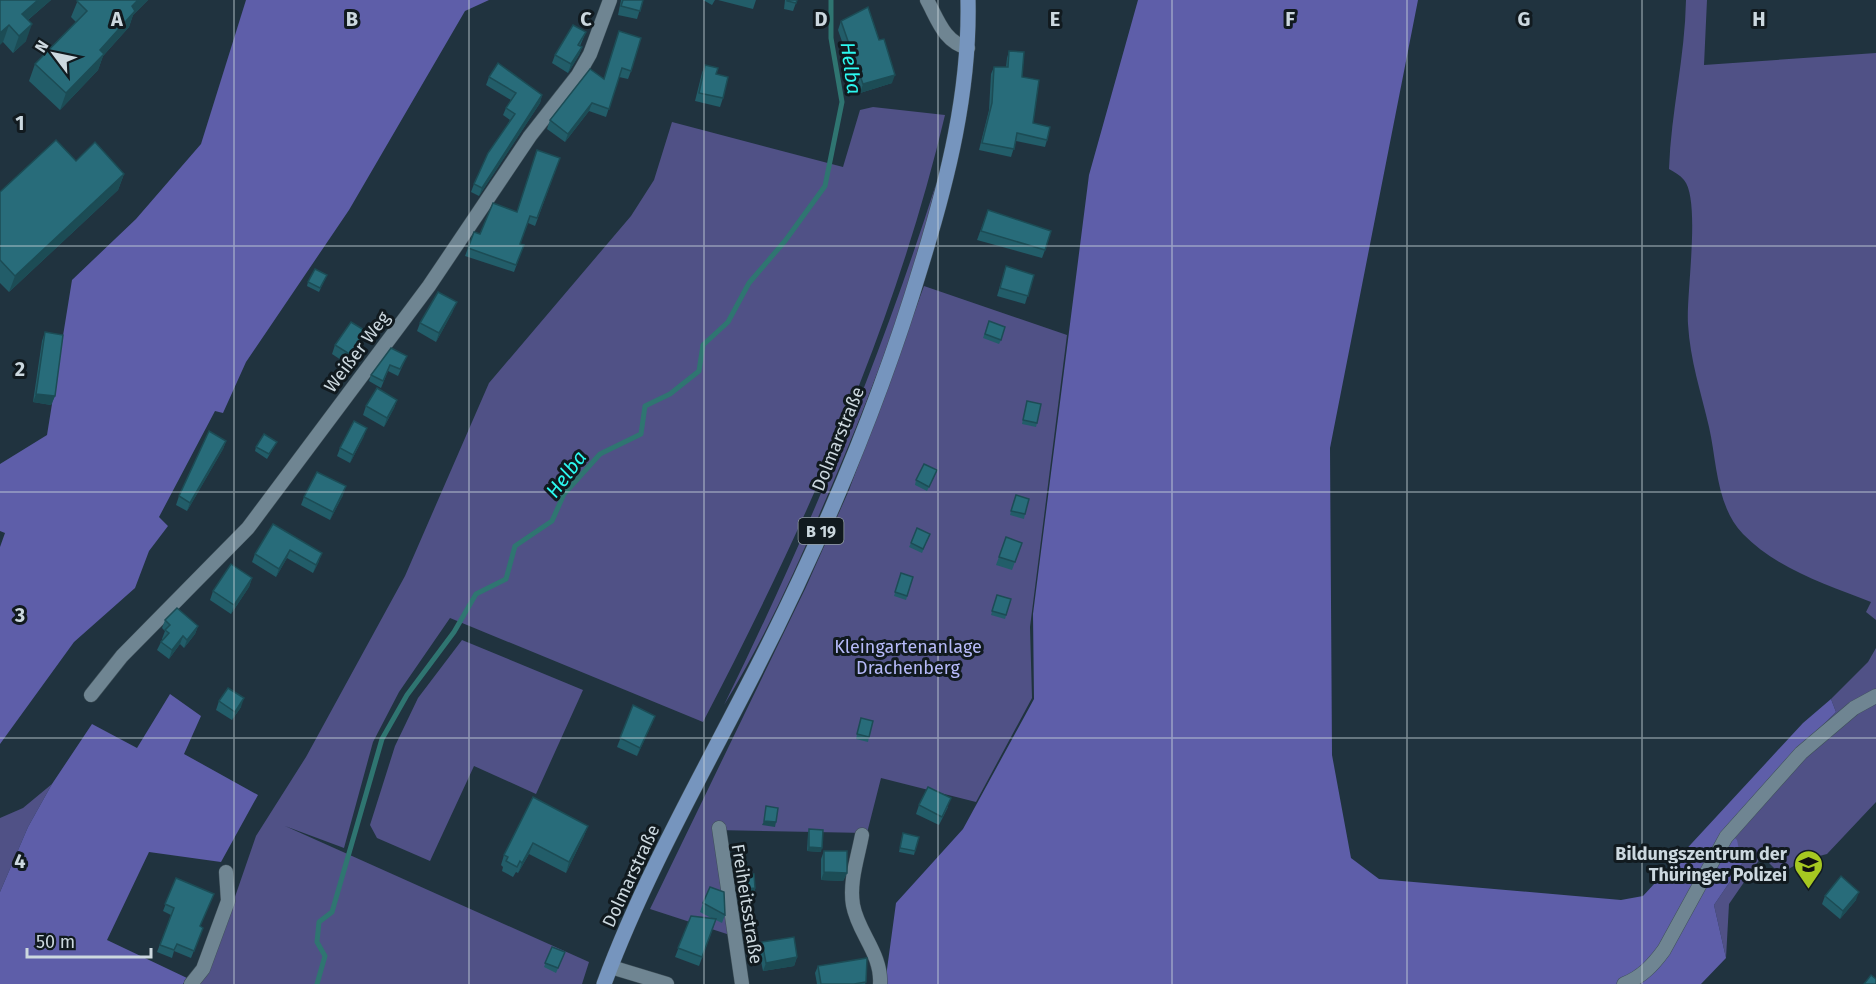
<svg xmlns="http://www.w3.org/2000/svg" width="1876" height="984" font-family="'Fira Sans',sans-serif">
<rect width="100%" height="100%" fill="#20333f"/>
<!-- green -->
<g fill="#505186">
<path d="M1686 0H1707L1704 65 1876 53V620L1866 612 1871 602C1827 585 1777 569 1743 534 1716 506 1717 462 1709 427 1701 392 1690 360 1688 324 1686 294 1701 200 1684 180 1680 175 1674 172 1669 169 1671 112 1685 57 1686 0Z"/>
<path d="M873 107 945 115C895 327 803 530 703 722L450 618 399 692 373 742 344 848 285 826 589 962 582 984H198L209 972 256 836 306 757 405 576 489 383 631 216 654 180 672 122 843 167 860 110Z"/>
<path d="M936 184C912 287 874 387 832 485 800 560 767 635 724 705 807 536 879 363 936 184Z"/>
<polygon points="924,286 1067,335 1030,627 1032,698 976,802 881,778 867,833 716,830 730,935 650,909 806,587 849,490"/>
<polygon points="462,640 583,690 536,794 474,766 430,861 377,838 370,825 395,746 418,698"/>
<polygon points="1876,648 1876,802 1827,854 1804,860 1780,874 1762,856 1729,904 1726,958 1714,905 1742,864 1726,829 1794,753 1836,712 1831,699 1868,662"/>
<polygon points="52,784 28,827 0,892 0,818 23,808"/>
</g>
<!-- forest -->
<g fill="#5e5ea9">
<polygon points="246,0 489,0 465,11 349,210 246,362 223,413 215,411 159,517 168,526 149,551 135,588 74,642 0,744 0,547 5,533 0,531 0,464 47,435 72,280 136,219 201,144"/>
<polygon points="1138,0 1418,0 1330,448 1332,755 1351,858 1379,879 1621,900 1643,896 1803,723 1831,699 1836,712 1794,753 1726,829 1737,840 1742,864 1714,905 1726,958 1701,984 885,984 896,903 963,829 1034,699 1033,614 1089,175"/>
<polygon points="170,694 201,716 184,754 258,795 221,862 149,852 107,940 187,978 183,984 0,984 0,892 28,827 52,784 92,724 137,748"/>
</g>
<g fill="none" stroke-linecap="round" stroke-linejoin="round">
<!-- stream -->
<polyline stroke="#2f7571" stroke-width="5" points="317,984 325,956 317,942 319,922 332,912 382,739 407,695 454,632 476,594 506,579 515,546 552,521 564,494 600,454 641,434 645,406 670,394 699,371 703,345 728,322 749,283 785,241 825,186 842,102 831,38 831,0"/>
<defs>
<g id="street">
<path d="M927 0C938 20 944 42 968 48"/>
<polyline points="91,695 122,656 248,528 429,286 530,136 578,75 590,54 610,0"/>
<polyline points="719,828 742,984"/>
<path d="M862 835C858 857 849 882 853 905 858 933 882 954 880 984"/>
<polyline points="611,967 667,984"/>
<polyline points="191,984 203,969 228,901 226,872"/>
<path d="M1624 984C1642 977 1653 965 1664 950L1726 837 1801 753 1854 708 1876 696"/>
</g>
<path id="primary" d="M604 984C644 876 702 775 754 673 821 542 879 406 921 266 948 179 970 91 968 0"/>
</defs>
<!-- street casing -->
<use href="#street" stroke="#3f5059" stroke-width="15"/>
<!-- primary casing -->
<use href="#primary" stroke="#3f5059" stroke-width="16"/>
<!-- street -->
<use href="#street" stroke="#6f8592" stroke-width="14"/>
<!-- primary -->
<use href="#primary" stroke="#7695be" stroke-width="15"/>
</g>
<!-- wall -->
<g fill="#225d69">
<polygon points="0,0 51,0 28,20 26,41 13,53 3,42"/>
<polygon points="78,0 148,0 133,15 129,27 103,56 98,70 60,110 29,81 35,64 76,22 71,17"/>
<polygon points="621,0 643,0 637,19 618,15"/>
<polygon points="703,0 715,0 712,5"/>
<polygon points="718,0 756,0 753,9"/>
<polygon points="785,0 797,0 793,11 784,9"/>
<polygon points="841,21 892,83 860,93 838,30"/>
<polygon points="586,32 580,46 582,47 579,55 568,73 552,63 555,55"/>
<polygon points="616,40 631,71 628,79 619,77 606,117 589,111 565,142 547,129 550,120 604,79"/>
<polygon points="1009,51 1022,77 1033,123 1047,140 1045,147 1016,141 1011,157 979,150 989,110 991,74 994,67 1006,67 1007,58"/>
<polygon points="705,65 716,74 723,98 720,107 695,101 702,73"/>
<polygon points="489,77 542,95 540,103 479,196 471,192 474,184 510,120 503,115 506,108 511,100 486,85"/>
<polygon points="560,158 535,226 528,223 520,244 524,245 514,272 465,256 474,232 480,234 516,212"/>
<polygon points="76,161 124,174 118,190 9,292 0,283 0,192"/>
<polygon points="988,210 1045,250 1042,258 977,240"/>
<polygon points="1006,266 1034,275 1025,304 997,296"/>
<polygon points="325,279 319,292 307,286 308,282"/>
<polygon points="453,311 436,342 417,331 420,323"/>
<polygon points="989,321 1001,340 999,344 983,338"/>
<polygon points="45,332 55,396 51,405 33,402 42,341"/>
<polygon points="364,336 360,344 347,364 332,354 335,345"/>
<polygon points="407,356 398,376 388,371 381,388 369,381 371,375"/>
<polygon points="397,400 394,408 384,427 363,415 366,406"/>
<polygon points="1027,401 1037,423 1036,427 1022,424"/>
<polygon points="364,436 350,463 337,456 340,448"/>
<polygon points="226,441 223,449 187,511 176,505 179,496"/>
<polygon points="277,442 267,459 255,451 256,447"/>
<polygon points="935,475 927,491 915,485 916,480"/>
<polygon points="343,495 330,520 301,505 304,497"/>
<polygon points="1014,500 1025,514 1024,519 1010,515"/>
<polygon points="273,524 319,561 313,573 287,558 276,577 252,562 255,554"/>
<polygon points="930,534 922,553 909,547 911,543"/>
<polygon points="1006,537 1022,543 1012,570 996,565"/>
<polygon points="901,573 913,577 906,600 894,596"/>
<polygon points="252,578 249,587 231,614 210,600 213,591"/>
<polygon points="997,595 1011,599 1005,619 991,615"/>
<polygon points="165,620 198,626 195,634 184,648 180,644 169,659 157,650 161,642 163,639 162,639 165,631 162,628"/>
<polygon points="219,701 241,707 232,720 216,710"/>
<polygon points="633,705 655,716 637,756 617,747"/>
<polygon points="861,718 869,737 868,742 856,739"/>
<polygon points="533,797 588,826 584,836 566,873 529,854 518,873 516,872 513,877 502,871 503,867 501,865 504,855"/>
<polygon points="919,805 948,807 939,825 916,814"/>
<polygon points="809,829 821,852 807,851 808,834"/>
<polygon points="903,833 915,851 914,855 899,852"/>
<polygon points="824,851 847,873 843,881 821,880 821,859"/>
<polygon points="734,856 755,888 754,893 738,894 733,860"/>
<polygon points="176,878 200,927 203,928 191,958 174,951 172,958 157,952 171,915 163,911"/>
<polygon points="1825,896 1856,900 1840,919 1822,904"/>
<polygon points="703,903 725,915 722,923 716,920 699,966 675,957 691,916 713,919 700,912"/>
<polygon points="762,942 797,957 794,966 763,971 759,951"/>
<polygon points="552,947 565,952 556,973 544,967"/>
<polygon points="818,966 866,982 865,984 817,984 815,973"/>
</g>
<!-- shaded-wall -->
<g fill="#1c4c55">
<polygon points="38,0 51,0 16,30 22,14"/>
<polygon points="138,0 148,0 133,15 129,27 103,56 98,70 60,110 66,93 100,50 132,6"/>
<polygon points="32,24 26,41 13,53 19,36"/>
<polygon points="9,25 3,42 0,45 0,33"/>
<polygon points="582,47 579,55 568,73 571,64"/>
<polygon points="895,75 892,83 860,93 863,84"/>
<polygon points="542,95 540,103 479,196 482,188"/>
<polygon points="592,103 589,111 565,142 568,134"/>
<polygon points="124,174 118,190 9,292 15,276"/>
<polygon points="457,302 453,311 436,342 439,333"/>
<polygon points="364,336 360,344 347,364 351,355"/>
<polygon points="36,394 55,396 51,405 33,402"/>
<polygon points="397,400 394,408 384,427 387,418"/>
<polygon points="367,428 364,436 350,463 353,455"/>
<polygon points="226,441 223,449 187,511 190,503"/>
<polygon points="346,486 343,495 330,520 333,512"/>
<polygon points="290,550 287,558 276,577 279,569"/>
<polygon points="322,553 319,561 313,573 316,565"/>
<polygon points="252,578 249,587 231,614 234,605"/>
<polygon points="198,626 195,634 184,648 187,640"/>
<polygon points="183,636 180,644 169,659 172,650"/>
<polygon points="244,698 241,707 232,720 235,712"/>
<polygon points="655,716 652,724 637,756 640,748"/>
<polygon points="764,821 776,822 775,827 762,825"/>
<polygon points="588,826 584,836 566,873 569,862"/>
<polygon points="533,843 529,854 518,873 522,863"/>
<polygon points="809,847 822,848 821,852 807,851"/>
<polygon points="824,872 847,873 843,881 821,880"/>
<polygon points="755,888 754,893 738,894 739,890"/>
<polygon points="1859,892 1856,900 1840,919 1843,911"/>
<polygon points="797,957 794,966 763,971 766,963"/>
</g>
<!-- building -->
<g fill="#286c7a" stroke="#1c4c55" stroke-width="1.5">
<polygon points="0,0 38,0 22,14 32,24 19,36 9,25 0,33"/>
<polygon points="78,0 138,0 132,6 135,11 100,50 104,54 66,93 35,64 87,11 77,1"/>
<polygon points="623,0 643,0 640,11 621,6"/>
<polygon points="787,0 797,0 796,3 787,1"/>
<polygon points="868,7 879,40 884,39 895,75 863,84 841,21"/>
<polygon points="573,25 586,32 578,45 582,47 571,64 555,55"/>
<polygon points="619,31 641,38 631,71 622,68 609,109 592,103 568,134 550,120 590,69 604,79"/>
<polygon points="1009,51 1024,52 1022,77 1039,80 1033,123 1050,127 1047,140 1017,133 1014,149 982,143 992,103 994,67 1008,67"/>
<polygon points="498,63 542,95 482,188 474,184 488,153 515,114 506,108 516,93 489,77"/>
<polygon points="705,65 718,68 716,74 728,77 723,98 699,93"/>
<polygon points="56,140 76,161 95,142 124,174 15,276 0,260 0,192"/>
<polygon points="537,150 560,158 537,218 530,216 520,244 524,245 516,265 468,248 474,232 480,234 493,203 517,212"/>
<polygon points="988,210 1051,231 1045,250 981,231"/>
<polygon points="1006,266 1034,275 1028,296 1000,288"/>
<polygon points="315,269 327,275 320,288 308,282"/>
<polygon points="438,292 457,302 439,333 420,323"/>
<polygon points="989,321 1005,327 1001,340 985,334"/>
<polygon points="351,322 364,330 364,336 351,355 335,345"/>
<polygon points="45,332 63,335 55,396 36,394"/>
<polygon points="391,348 407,356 400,369 390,365 383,381 371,375"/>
<polygon points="377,388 397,400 387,418 366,406"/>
<polygon points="1027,401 1041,404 1037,423 1023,420"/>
<polygon points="354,421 367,428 353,455 340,448"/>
<polygon points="209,431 226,441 190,503 179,496"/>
<polygon points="264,434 277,442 269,454 256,447"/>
<polygon points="924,464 937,470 929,487 916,480"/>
<polygon points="317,472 346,486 333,512 304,497"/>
<polygon points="1016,495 1029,499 1025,514 1011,511"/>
<polygon points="273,524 322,553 316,565 290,550 279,569 255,554"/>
<polygon points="917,528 930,534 923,549 911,543"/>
<polygon points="1006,537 1022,543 1015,562 999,557"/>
<polygon points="231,564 252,578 234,605 213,591"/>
<polygon points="901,573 913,577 907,596 895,592"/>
<polygon points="997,595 1011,599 1006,615 992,611"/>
<polygon points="177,608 198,626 187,640 183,636 172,650 161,642 169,633 165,630 170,625 165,620"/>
<polygon points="228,688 244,698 235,712 219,701"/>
<polygon points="633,705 655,716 640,748 620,738"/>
<polygon points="861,718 873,721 869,737 857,734"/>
<polygon points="928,787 951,798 942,817 919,805"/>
<polygon points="533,797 588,826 569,862 533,843 522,863 520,861 517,867 506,861 508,857 504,855"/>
<polygon points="766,806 778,808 776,822 764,821"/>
<polygon points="809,829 823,830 822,848 809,847"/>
<polygon points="903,833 919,837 915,851 900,848"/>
<polygon points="824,851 847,851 847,873 824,872"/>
<polygon points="745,854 748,874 754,874 755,888 739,890 734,856"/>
<polygon points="1841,876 1859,892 1843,911 1825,896"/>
<polygon points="176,878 214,894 200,926 203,928 194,951 177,944 174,950 160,945 174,908 165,904"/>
<polygon points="710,887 724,892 725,915 703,903"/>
<polygon points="691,916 716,919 702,957 678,948"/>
<polygon points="794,937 797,957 766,963 762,942"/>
<polygon points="552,947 565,952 558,968 545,963"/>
<polygon points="867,958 866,982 854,984 821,984 818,966"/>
<polygon points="1871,975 1876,979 1876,984 1864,984"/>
</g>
<!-- grid -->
<path fill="none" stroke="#ccd8df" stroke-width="1.5" stroke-opacity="0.55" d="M234 0V984M469 0V984M704 0V984M938 0V984M1172 0V984M1407 0V984M1642 0V984M0 246H1876M0 492H1876M0 738H1876"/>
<!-- icons -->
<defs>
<symbol id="school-pin" viewBox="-11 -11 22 30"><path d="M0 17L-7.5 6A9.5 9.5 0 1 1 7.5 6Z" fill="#a6c821" stroke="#111a1f"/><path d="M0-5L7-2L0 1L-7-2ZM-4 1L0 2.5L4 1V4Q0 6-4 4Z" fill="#111"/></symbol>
</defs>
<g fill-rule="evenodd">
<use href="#school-pin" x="1792" y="848" width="33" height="45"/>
</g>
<g text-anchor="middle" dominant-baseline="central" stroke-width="6" stroke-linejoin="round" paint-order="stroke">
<!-- shield labels -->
<rect fill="#111a1f" stroke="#949fa5" stroke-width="1.5" x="798.5" y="518" width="45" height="26" rx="4.5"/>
<g font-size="16" font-weight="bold" fill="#ccd8df">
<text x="821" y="531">B 19</text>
</g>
<!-- street labels -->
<g font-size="18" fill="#ccd8df" stroke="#111a1f">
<text transform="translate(357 352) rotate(-53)">Weißer Weg</text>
<text transform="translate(838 439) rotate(-68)">Dolmarstraße</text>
<text transform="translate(631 876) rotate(-65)">Dolmarstraße</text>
<text transform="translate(747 904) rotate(81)">Freiheitsstraße</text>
</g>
<!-- park labels -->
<g font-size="18" fill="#b6baf9" stroke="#111a1f">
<text x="908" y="647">Kleingartenanlage<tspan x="908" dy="21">Drachenberg</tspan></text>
</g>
<!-- poi labels -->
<g font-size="18" font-weight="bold" fill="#ccd8df" stroke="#111a1f" text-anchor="end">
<text x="1787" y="854">Bildungszentrum der<tspan x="1787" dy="21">Thüringer Polizei</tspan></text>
</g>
<!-- water labels -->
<g font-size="20" font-style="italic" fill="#2cf8ef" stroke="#111a1f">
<text transform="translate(851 68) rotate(82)">Helba</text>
<text transform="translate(566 474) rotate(-53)">Helba</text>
</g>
</g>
<g font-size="20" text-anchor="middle" font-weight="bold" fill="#ccd8df" stroke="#111a1f" stroke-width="6" stroke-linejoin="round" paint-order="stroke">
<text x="117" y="26">A</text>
<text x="352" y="26">B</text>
<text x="586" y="26">C</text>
<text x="821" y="26">D</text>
<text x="1055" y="26">E</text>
<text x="1290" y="26">F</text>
<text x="1524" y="26">G</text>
<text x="1759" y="26">H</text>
<text x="20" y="130">1</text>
<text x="20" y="376">2</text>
<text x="20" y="622">3</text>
<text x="20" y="868">4</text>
</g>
<!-- north arrow -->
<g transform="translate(54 54) rotate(302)" stroke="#111a1f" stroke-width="4.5" paint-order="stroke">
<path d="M0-4.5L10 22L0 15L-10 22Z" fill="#ccd8df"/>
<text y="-9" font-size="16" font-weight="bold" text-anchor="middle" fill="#ccd8df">N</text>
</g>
<!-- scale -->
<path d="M27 948v9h124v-9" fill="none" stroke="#ccd8df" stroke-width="3"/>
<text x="36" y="948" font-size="18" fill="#ccd8df" stroke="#111a1f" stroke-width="4.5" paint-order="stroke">50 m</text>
</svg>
